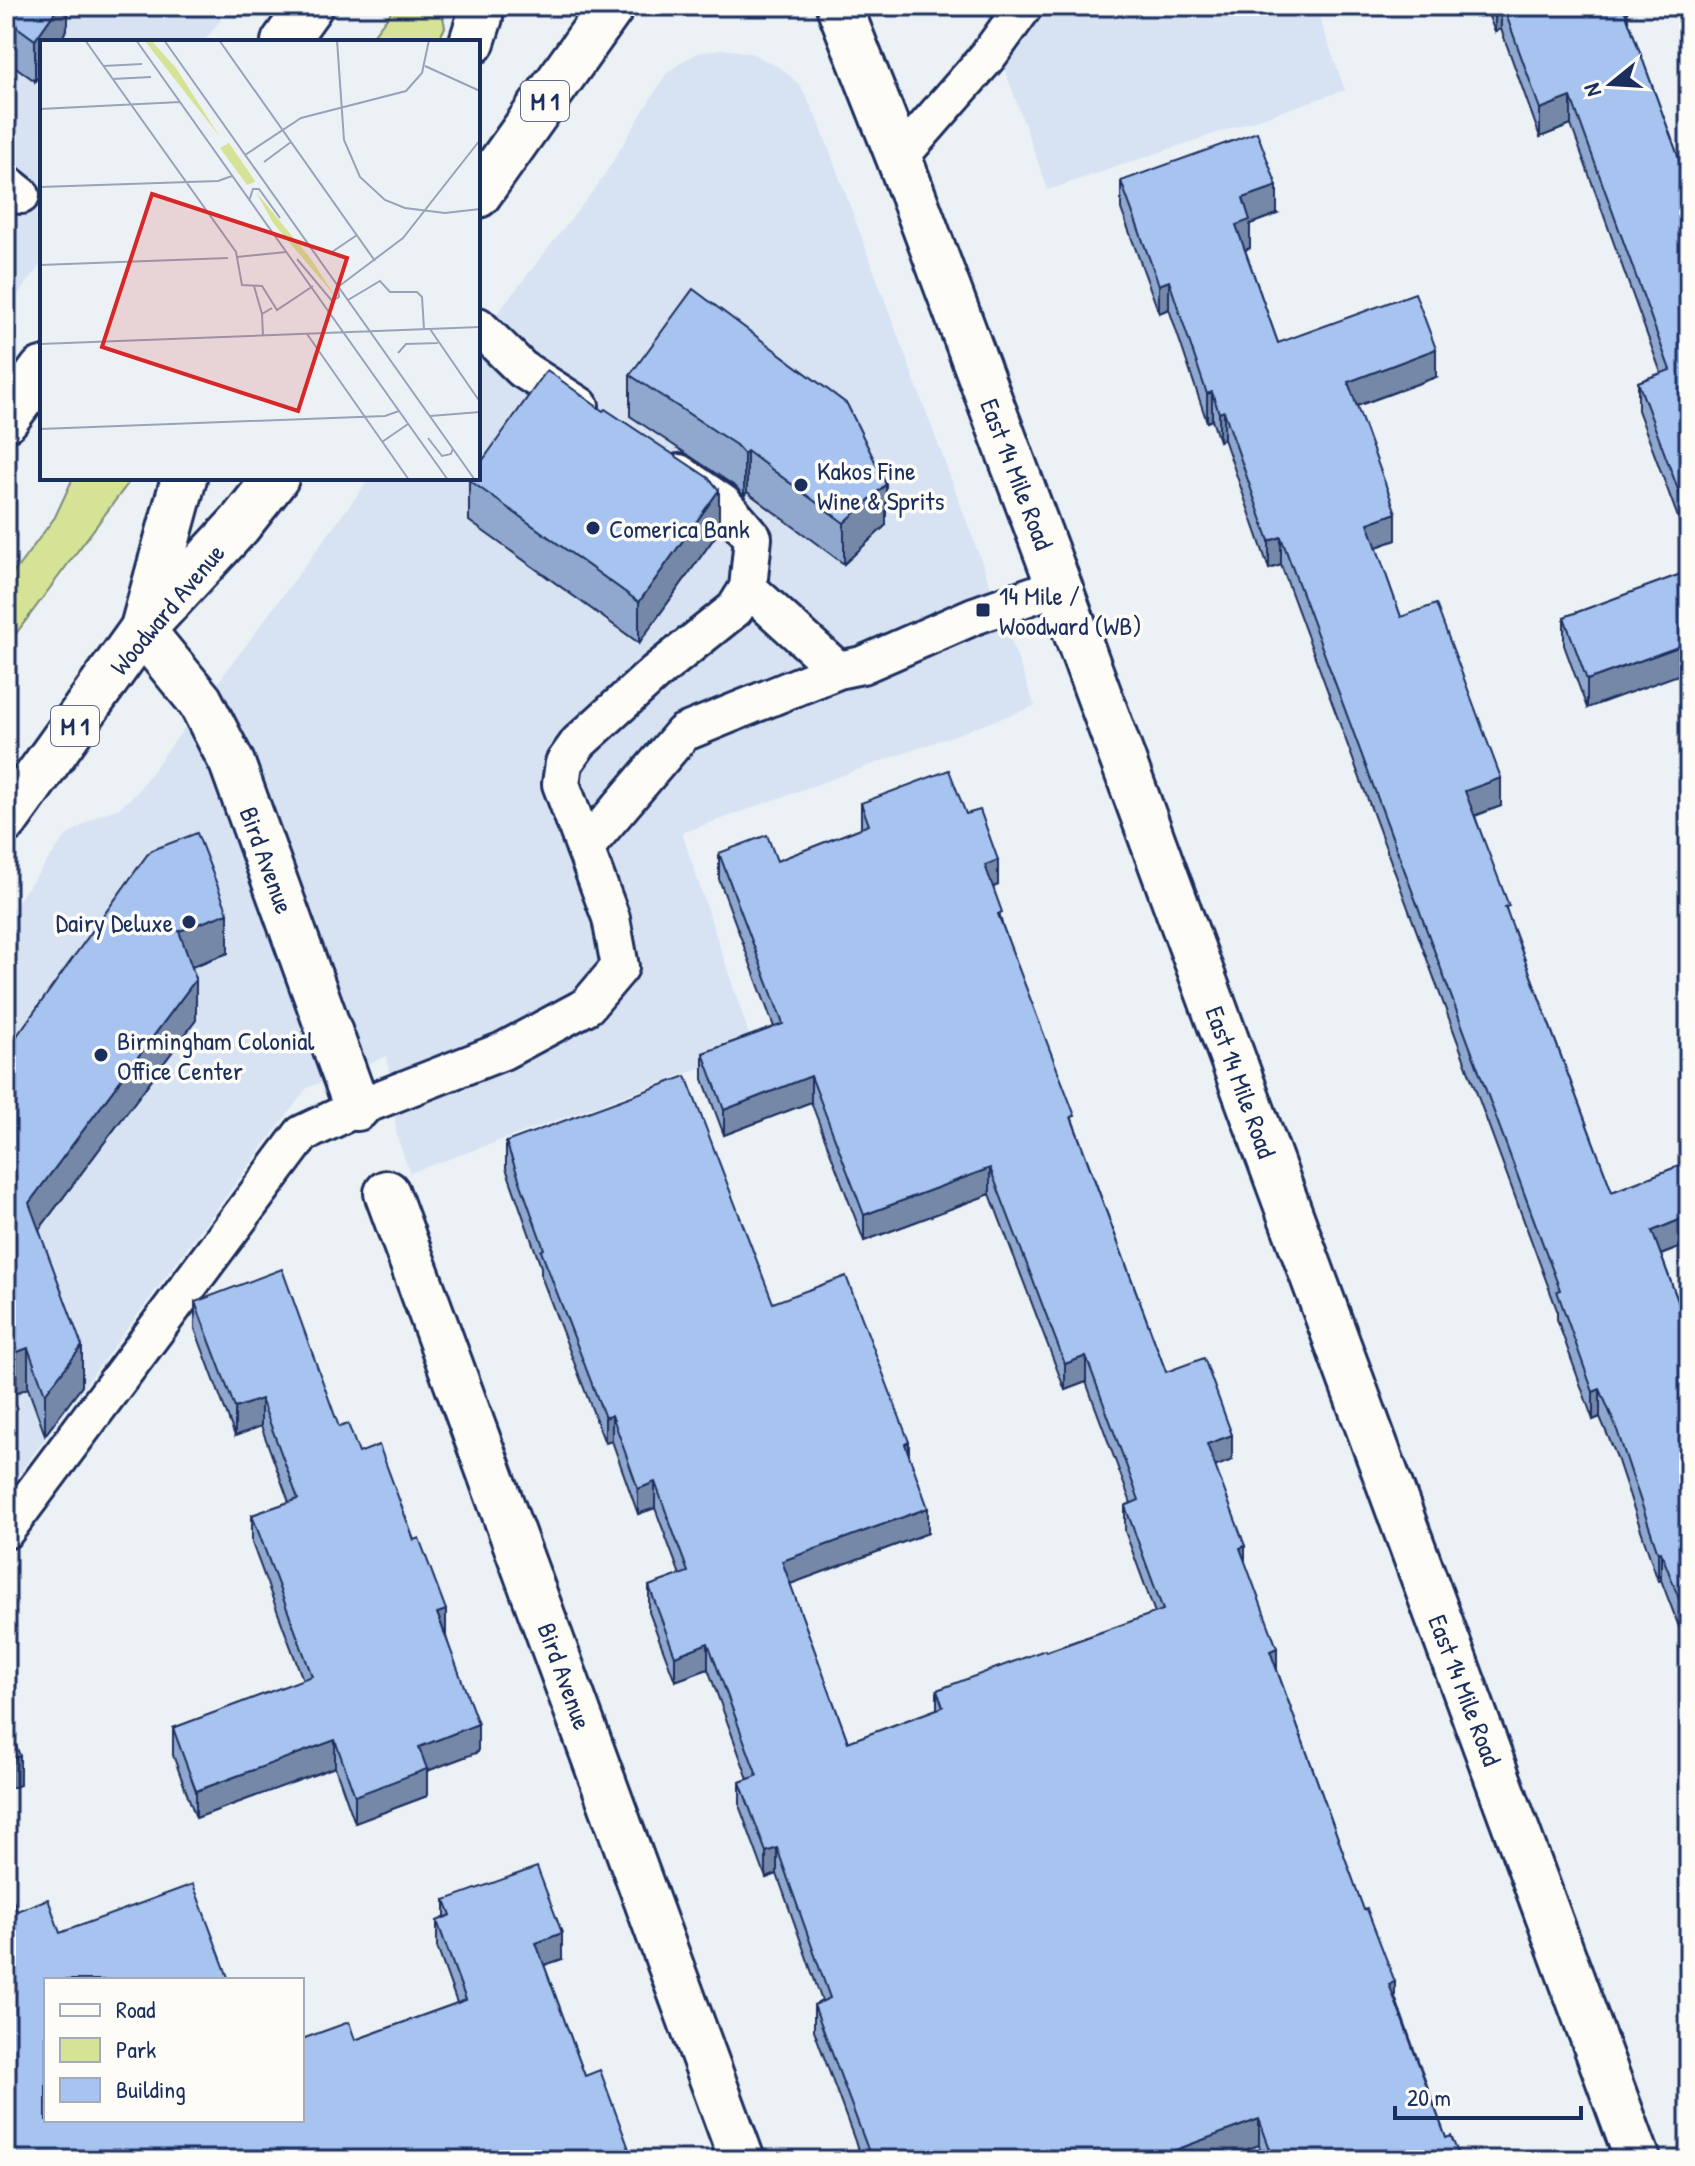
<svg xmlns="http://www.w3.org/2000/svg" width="1695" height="2166" font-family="'Patrick Hand',sans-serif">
<rect width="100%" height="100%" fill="#ecf1f5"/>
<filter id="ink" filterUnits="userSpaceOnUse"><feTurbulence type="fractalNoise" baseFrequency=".0125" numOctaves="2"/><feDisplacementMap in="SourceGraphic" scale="16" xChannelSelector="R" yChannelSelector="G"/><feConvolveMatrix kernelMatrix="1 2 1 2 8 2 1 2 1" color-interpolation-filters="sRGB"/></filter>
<g filter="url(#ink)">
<!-- built -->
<g fill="#d7e3f3">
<polygon points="6,6 231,6 204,42 42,42 42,263 6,311"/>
<polygon points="982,6 1315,6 1345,90 1048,190"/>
<polygon points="723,49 751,53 782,69 801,86 820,125 1035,706 682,833 754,1049 410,1173 397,1137 387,1056 307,1088 6,1491 6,917 66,836 98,815 119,808 136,793 370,478 478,478 478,338 600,182 666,74 681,62 698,53"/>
</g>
<!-- green -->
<g fill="#d6e396" stroke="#78897a" stroke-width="2">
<polygon points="395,7 441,7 445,27 438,42 368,42"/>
<polygon points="73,478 132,478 6,647 6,583 55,517"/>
</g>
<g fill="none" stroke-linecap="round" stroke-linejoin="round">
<defs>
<g id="lane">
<polyline points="899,158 988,56 1024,6"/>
<polyline points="6,183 21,195"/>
<polyline points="478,326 522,369 580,406"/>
<polyline points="748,588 838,670 862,665 974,616 1059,586"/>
<polyline points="585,848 683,733 838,670"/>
<polyline points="6,1530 302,1134 357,1108 503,1051 587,1006 620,967 611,918 561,784 564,763 579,742 655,673 735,609 748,588 753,538 724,504 679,473"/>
</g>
<g id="street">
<polyline points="142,630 200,701 232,763 357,1108"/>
<polyline points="387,1193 742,2160"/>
</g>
<polyline id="secondary" points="839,6 899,158 1053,570 1638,2160"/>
<g id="primary">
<polyline points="284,42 310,6"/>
<polyline points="472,42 480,17 478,6"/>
<polyline points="478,195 612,6"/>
<polyline points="6,419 42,370"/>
<polyline points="144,624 184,478"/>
<polyline points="6,820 142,630 239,525 276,478"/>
</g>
</defs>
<!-- lane casing -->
<use href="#lane" stroke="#1b2f5e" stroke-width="42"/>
<!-- street casing -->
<use href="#street" stroke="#1b2f5e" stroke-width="50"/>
<!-- secondary casing -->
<use href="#secondary" stroke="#1b2f5e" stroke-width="50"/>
<!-- primary casing -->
<use href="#primary" stroke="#1b2f5e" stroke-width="50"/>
<!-- lane -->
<use href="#lane" stroke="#fdfcf7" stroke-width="36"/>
<!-- street -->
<use href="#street" stroke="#fdfcf7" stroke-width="44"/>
<!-- secondary -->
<use href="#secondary" stroke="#fdfcf7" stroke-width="44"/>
<!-- primary -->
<use href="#primary" stroke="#fdfcf7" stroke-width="44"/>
</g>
<!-- wall -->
<g fill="#90a8ce" stroke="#1b2f5e" stroke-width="2">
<polygon points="6,6 68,6 68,24 61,42 42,42 35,81 6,60"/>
<polygon points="1485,6 1627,6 1628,20 1689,186 1689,547 1638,410 1638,382 1661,373 1571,125 1540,137 1501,29 1495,32"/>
<polygon points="1121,181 1277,214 1250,224 1250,248 1245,250 1278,343 1436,377 1357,406 1396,540 1376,547 1401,617 1501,806 1475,816 1509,917 1612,1192 1689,1162 1689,1244 1661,1255 1689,1331 1689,1653 1661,1580 1658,1581 1616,1455 1600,1417 1593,1420 1557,1319 1557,1310 1281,565 1269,569 1224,439 1219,441 1212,420 1207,422 1169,309 1159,313 1121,209"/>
<polygon points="630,375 886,525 844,564 747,492 744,496 736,487 630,416"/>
<polygon points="603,411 719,531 639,643 469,521 469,480"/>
<polygon points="1689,571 1587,708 1564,645 1564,617"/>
<polygon points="861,803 966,814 998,885 993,887 1002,924 1075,1127 1166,1372 1232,1460 1215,1466 1277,1670 1446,2138 1461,2160 1264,2160 1259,2145 1217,2160 862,2160 814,2030 814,2005 822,2001 777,1874 766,1878 740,1808 740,1782 748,1779 708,1669 675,1681 649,1612 649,1586 680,1575 655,1508 638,1514 612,1441 605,1443 541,1276 541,1267 506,1168 506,1142 773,1303 909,1456 928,1533 790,1584 848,1742 937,1709 937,1690 1155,1613 1125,1531 1125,1506 1131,1503 1086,1382 1065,1390 990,1194 864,1241 811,1102 724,1135 703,1079 703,1053 774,1027 719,879 719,853 777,861 861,828"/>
<polygon points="228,913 228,953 192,967 196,1020 39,1230 82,1386 45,1435 28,1388 6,1051"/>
<polygon points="195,1302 339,1427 359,1453 446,1636 478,1752 427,1771 427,1796 355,1823 335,1767 196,1818 173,1755 173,1728 303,1680 252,1543 252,1515 289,1502 261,1426 235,1436 195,1329"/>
<polygon points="6,1881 46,2120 355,2040 457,2003 437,1947 437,1921 445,1918 445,1900 562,1959 544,1965 585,2076 633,2160 6,2160"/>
</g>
<!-- shaded-wall -->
<g fill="#7588a7" stroke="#1b2f5e" stroke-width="2">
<polygon points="59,6 68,6 68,24 61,42 42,42 42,72 35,81 35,40"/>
<polygon points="1495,6 1501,6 1501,29 1495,32"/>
<polygon points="1571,97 1571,125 1540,137 1540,109"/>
<polygon points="1277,186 1277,214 1250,224 1250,248 1236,253 1236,225 1243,198"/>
<polygon points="1169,281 1169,309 1159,313 1159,285"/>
<polygon points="1436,349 1436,377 1348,409 1348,382"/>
<polygon points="1212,392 1212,420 1207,422 1207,394"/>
<polygon points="1224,411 1224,439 1219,441 1219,413"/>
<polygon points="747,451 747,492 744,496 744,454"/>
<polygon points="886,484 886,525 844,564 844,523"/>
<polygon points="719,490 719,531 639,643 639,602"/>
<polygon points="1396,513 1396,540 1368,550 1368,523"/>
<polygon points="1281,537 1281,565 1269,569 1269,541"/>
<polygon points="1689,643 1689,671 1587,708 1587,680"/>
<polygon points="1501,778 1501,806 1465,819 1465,791"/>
<polygon points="998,860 998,885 985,891 985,865"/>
<polygon points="228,913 228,953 179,971 179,931"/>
<polygon points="196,979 196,1020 29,1243 29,1203"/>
<polygon points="811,1076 811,1102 724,1135 724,1110"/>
<polygon points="990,1168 990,1194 864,1241 864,1215"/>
<polygon points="1689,1216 1689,1244 1652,1258 1652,1231"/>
<polygon points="82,1346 82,1386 45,1435 45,1394"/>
<polygon points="28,1348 28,1388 6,1397 6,1356"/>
<polygon points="1086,1356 1086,1382 1065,1390 1065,1364"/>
<polygon points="1600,1389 1600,1417 1593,1420 1593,1392"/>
<polygon points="261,1399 261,1426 235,1436 235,1408"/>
<polygon points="612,1415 612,1441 605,1443 605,1418"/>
<polygon points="1232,1435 1232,1460 1207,1470 1207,1444"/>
<polygon points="909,1442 909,1468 905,1444"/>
<polygon points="655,1482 655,1508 638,1514 638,1489"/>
<polygon points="928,1508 928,1533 782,1587 782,1561"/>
<polygon points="1245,1546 1245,1571 1240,1548"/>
<polygon points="1661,1552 1661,1580 1658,1581 1658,1553"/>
<polygon points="446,1610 446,1637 437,1613"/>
<polygon points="708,1643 708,1669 675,1681 675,1656"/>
<polygon points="1277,1648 1277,1674 1270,1651"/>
<polygon points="478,1724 478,1752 427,1771 427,1796 355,1823 355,1796 419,1747"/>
<polygon points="335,1740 335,1767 196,1818 196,1791"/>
<polygon points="20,1756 20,1785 6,1790 6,1761"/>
<polygon points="777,1848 777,1874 766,1878 766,1852"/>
<polygon points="562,1933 562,1959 536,1968 536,1943"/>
<polygon points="1395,1982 1395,2007 1389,1984"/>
<polygon points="1259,2119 1259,2145 1217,2160 1167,2160 1167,2153"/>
</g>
<!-- building -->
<g fill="#a7c3ef" stroke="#1b2f5e" stroke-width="2">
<polygon points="6,6 59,6 35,40 6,19"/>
<polygon points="1503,6 1627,6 1628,8 1624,9 1689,186 1689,519 1638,382 1670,370 1571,97 1540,109"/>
<polygon points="1257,132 1277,186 1243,198 1250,220 1236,225 1278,343 1415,293 1436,349 1348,382 1396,513 1368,523 1401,617 1436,604 1501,778 1465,791 1509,906 1505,907 1612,1192 1689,1162 1689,1216 1652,1231 1689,1331 1689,1625 1661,1552 1658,1553 1616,1427 1600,1389 1593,1392 1557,1291 1560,1290 1281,537 1269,541 1224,411 1219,413 1212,392 1207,394 1169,281 1159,285 1121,181"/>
<polygon points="693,289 847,404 886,484 844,523 747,451 744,454 736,445 630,375"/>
<polygon points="547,370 603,411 605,409 710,479 719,490 639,602 469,480 470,478 478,478 478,467"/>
<polygon points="1689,571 1689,643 1587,680 1564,617"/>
<polygon points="949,770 966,814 980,810 998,860 985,865 1002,912 998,914 1075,1116 1071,1117 1166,1372 1204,1358 1232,1435 1207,1444 1245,1546 1240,1548 1277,1648 1270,1651 1364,1910 1367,1909 1395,1982 1389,1984 1446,2138 1451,2136 1461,2160 1274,2160 1259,2119 1167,2153 1170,2160 872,2160 814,2005 830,1998 777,1848 766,1852 740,1782 757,1776 708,1643 675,1656 649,1586 688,1572 655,1482 638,1489 612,1415 605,1418 541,1251 544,1249 506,1142 686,1076 773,1303 846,1276 909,1442 905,1444 928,1508 782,1561 848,1742 943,1707 937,1690 1045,1650 1046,1652 1163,1610 1125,1506 1139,1500 1086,1356 1065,1364 990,1168 864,1215 811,1076 724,1110 703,1053 783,1024 719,853 767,835 777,861 869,825 861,803"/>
<polygon points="197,833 228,913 179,931 196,979 29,1203 82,1346 45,1394 28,1348 6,1356 6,1051 147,855 152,850"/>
<polygon points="282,1269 339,1427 348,1424 359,1453 379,1445 414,1540 419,1538 446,1610 437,1613 478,1724 419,1747 427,1769 355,1796 335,1740 196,1791 173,1728 312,1676 252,1515 298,1499 261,1399 235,1408 195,1302"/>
<polygon points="6,1719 20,1756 6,1761"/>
<polygon points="537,1867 562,1933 536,1943 585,2076 600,2070 633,2160 9,2160 6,2152 6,1881 17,1911 48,1899 60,1933 193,1884 229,1980 46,1980 46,2120 302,2120 302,2039 349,2022 355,2040 466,2000 437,1921 451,1915 445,1900"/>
</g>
</g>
<!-- markers -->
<g fill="#1b2f5e" stroke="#fdfcf7" stroke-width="3">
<circle cx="801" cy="485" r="8"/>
<circle cx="593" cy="528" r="8"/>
<rect x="975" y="602" width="16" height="16" rx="4"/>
<circle cx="189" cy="922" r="8"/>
<circle cx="101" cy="1055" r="8"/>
</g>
<g text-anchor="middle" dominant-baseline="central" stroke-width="7" stroke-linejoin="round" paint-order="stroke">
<!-- shield labels -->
<g fill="#fdfcf7" stroke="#5f6c8c" stroke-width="2">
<rect x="521" y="81" width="48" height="40" rx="6"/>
<rect x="51" y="706" width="48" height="40" rx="6"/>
</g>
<g font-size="24" font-weight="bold" fill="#1b2f5e">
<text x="545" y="101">M 1</text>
<text x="75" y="726">M 1</text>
</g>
<!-- poi labels -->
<g font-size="26" fill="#1b2f5e" stroke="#fdfcf7" text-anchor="start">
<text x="817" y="470">Kakos Fine<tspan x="817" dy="30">Wine &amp; Sprits</tspan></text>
<text x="609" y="528">Comerica Bank</text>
<text x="999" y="595">14 Mile /<tspan x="999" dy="30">Woodward (WB)</tspan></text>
<text x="173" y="922" text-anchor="end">Dairy Deluxe</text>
<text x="117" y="1040">Birmingham Colonial<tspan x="117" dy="30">Office Center</tspan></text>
</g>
<!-- street labels -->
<g font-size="26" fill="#1b2f5e" stroke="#fdfcf7">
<text transform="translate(1017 474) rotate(69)">East 14 Mile Road</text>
<text transform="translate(167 609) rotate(-50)">Woodward Avenue</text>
<text transform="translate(267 860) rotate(70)">Bird Avenue</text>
<text transform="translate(1241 1082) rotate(70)">East 14 Mile Road</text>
<text transform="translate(565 1676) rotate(70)">Bird Avenue</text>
<text transform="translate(1465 1690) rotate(69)">East 14 Mile Road</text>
</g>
</g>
<!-- overview -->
<g transform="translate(40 40)">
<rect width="440" height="440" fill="#ecf1f5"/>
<path d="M104 0H111L136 28 180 97ZM189 103 215 141V142L207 145 180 108ZM216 152 271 219 295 256 233 183Z" fill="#d6e396"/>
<path fill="none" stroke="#98a3b9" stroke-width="2" d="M45 0 196 212 202 245 222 246 237 270 273 246M96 0 408 440M124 0 435 440M179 0 335 221M297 0 304 100 320 137 345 160 365 168 405 173 440 169M63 26 102 24M385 26 440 51M72 39 111 37M0 69 140 62M205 115 261 78 366 51 382 33 389 0M224 122 251 102M0 147 178 141 192 136M209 161 213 149H219L240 178M289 214 317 195M197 217 246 212M257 219 292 261 299 257 298 247M0 225 188 218M214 246 222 274M298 247 363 198 440 100M308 260 340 241 350 252H377L382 257 384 289M390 289 440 362M267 294 369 440M223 296 222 274 232 268M0 304 440 287M358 313 366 304 398 303M390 376 440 372M0 389 345 376 359 371M388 398 402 416 411 414 413 408M342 402 368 384"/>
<path fill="#d62828" fill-opacity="0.15" stroke="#d62828" stroke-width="4" d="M112 154 307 218 258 371 62 307Z"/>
<rect width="440" height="440" fill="none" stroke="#1b2f5e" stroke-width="4"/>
</g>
<!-- margin -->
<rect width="1695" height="2166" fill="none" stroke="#fdfcf7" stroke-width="32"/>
<rect x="16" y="16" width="1663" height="2134" fill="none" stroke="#1b2f5e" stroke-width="3" filter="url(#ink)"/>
<!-- legend -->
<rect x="44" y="1978" width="260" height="144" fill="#fdfcf7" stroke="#a3aaba" stroke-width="2"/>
<rect x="60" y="2004" width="40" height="12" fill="#fdfcf7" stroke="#a3aaba" stroke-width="2"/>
<text x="116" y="2018" font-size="24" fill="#1b2f5e">Road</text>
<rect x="60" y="2038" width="40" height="24" fill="#d6e396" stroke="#a3aaba" stroke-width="2"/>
<text x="116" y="2058" font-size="24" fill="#1b2f5e">Park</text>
<rect x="60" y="2078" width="40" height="24" fill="#a7c3ef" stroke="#a3aaba" stroke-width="2"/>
<text x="116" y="2098" font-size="24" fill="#1b2f5e">Building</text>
<!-- north arrow -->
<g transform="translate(1611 84) rotate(252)" stroke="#fdfcf7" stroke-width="6" paint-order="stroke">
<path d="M0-6L14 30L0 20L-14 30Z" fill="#1b2f5e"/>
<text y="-12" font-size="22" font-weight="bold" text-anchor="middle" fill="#1b2f5e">N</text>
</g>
<!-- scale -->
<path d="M1395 2106v12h186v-12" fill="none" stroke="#1b2f5e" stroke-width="4"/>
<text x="1407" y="2106" font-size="24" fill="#1b2f5e" stroke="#fdfcf7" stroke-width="6" paint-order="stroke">20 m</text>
</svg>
